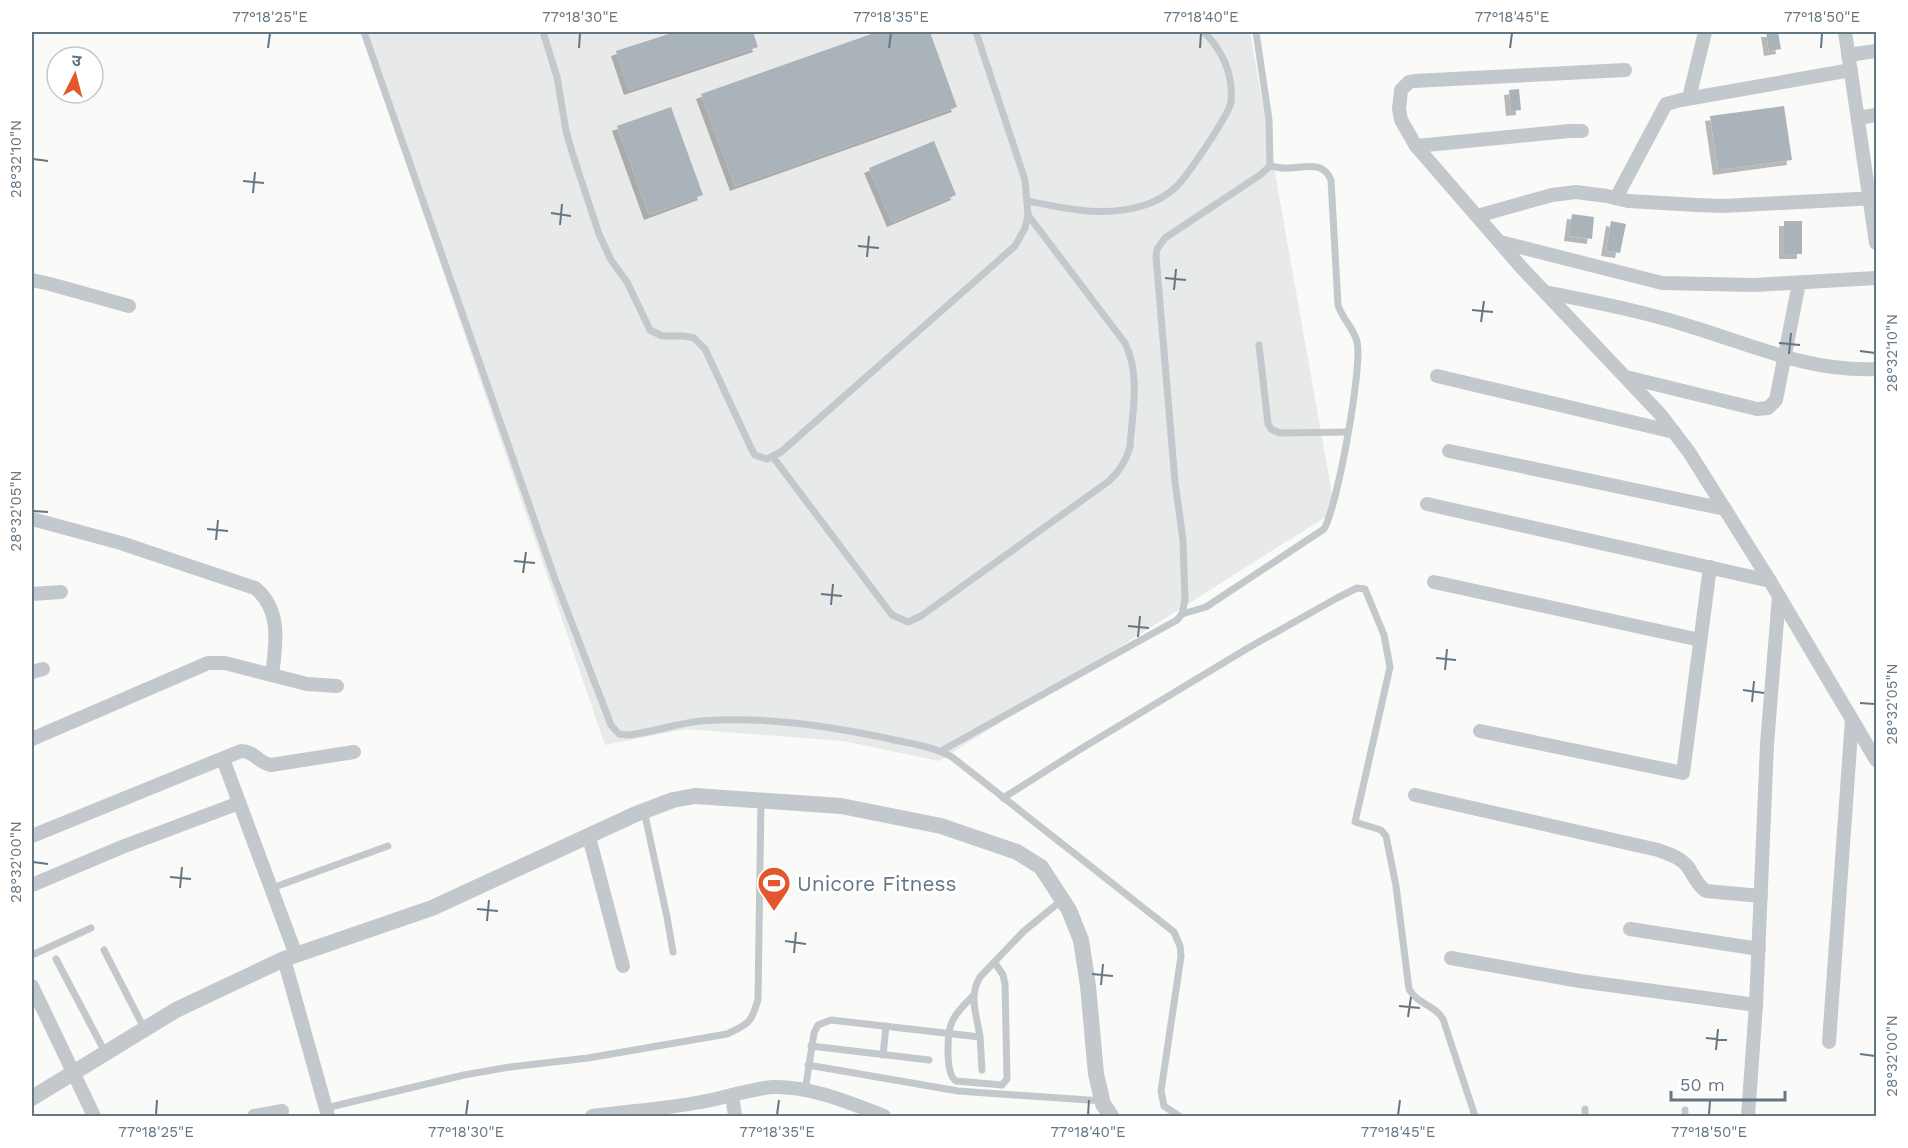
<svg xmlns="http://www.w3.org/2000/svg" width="1908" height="1148" font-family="'Work Sans','Noto Sans Devanagari',sans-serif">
<defs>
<filter id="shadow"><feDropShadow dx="-5" dy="5" stdDeviation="0" flood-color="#0004"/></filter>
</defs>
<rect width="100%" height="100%" fill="#fafaf8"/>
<!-- built -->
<polygon fill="#e8e9e9" points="361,32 1250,32 1335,511 939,761 843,741 686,729 605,745"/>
<!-- building -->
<g fill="#aab3b9" filter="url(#shadow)">
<polygon points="675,32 753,32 758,47 629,90 616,51"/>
<polygon points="877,32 930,32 957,107 735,186 701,94"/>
<polygon points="1766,32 1778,32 1781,49 1769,51"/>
<polygon points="1519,89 1521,110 1511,111 1509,90"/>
<polygon points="1784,106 1792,160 1718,170 1710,116"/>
<polygon points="671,107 703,195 649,215 617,126"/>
<polygon points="934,141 956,195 892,222 869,168"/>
<polygon points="1572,214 1594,217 1592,239 1569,236"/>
<polygon points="1611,221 1626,224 1620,253 1606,251"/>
<rect x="1784" y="221" width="18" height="33"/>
</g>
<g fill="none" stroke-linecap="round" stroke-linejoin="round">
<!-- service -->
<g stroke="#c3c8cc" stroke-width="7">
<path d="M364 32 556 582 611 725 619 734 629 735C654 732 677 723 702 721 765 716 829 726 890 739 911 744 933 746 952 757L1174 932 1180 946 1181 956 1161 1091 1164 1106 1179 1116"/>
<polyline points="543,32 557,77 566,131 572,152 599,234 611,260 627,282 650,330 662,336 684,336 694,338 705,349 751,448 755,455 767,459 781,452 1015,246 1025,228 1028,215 1025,180 976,32"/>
<path d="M1028 201C1068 209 1105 218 1145 205 1157 201 1168 195 1177 186 1187 176 1229 115 1231 102 1234 75 1222 50 1204 32"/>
<polyline points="1259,345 1268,424 1271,429 1280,433 1347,432"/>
<path d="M773 457 892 615 908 622 921 616 1109 481C1120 471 1126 461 1130 447 1132 413 1141 375 1125 343L1028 215"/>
<path d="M1182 614 1206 607 1324 529C1337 508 1363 366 1357 342 1354 328 1342 319 1338 305L1331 180C1323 161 1307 167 1289 168 1283 169 1276 167 1270 166"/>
<polyline points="941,751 1177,620 1182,614 1185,600 1183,540 1175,482 1156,256 1157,249 1165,238 1260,175 1270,166 1269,120 1256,32"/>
<path d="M1003 798 1079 750 1248 648 1337 598 1357 588 1365 589 1384 635 1390 667 1355 822 1381 830 1386 836 1396 886 1409 989C1417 1004 1435 1005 1443 1019L1475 1116"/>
<polyline points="644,811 667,917 673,952"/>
<polyline points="272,888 388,846"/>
<polyline points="104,950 144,1028"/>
<polyline points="32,955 91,928"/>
<polyline points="56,959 105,1052"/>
<path d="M973 996C965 1004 956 1012 952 1022 947 1033 945 1074 956 1081L1002 1085 1007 1079 1005 984 1003 975 995 963"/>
<polyline points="811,1046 929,1060"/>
<polyline points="883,1055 886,1026"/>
<polyline points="808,1065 958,1091 1103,1101"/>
<path d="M982 1070C981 1059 981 1048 980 1037 977 1015 968 997 980 977L1024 931 1062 900"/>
<polyline points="805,1091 814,1033 818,1025 831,1020 980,1037"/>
<path d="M326 1108 464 1075 510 1067 588 1058 727 1034C749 1024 752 1022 758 999L761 800"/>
<polyline points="1585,1109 1585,1116"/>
<polyline points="1685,1116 1685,1110"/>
</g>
<!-- minor -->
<g stroke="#c3c8cc" stroke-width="14">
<polyline points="1845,32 1876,243"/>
<polyline points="1848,55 1876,51"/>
<polyline points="1625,70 1414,81 1409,82 1401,90 1399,109 1401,120 1416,146 1521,267 1660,414 1689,452 1770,581 1876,760"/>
<polyline points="1689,98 1705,32"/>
<polyline points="1858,118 1876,115"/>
<polyline points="1416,146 1569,131 1582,131"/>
<polyline points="1616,198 1666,104 1681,100 1851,70"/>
<polyline points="1477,216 1552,195 1576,192 1607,196 1628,201 1697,205 1723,206 1876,198"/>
<polyline points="1500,242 1662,283 1754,285 1876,278"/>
<polyline points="32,280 50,284 129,306"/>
<path d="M1545 292C1594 302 1642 311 1689 326 1752 345 1809 372 1876 369"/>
<polyline points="1437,376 1674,432"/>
<polyline points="1626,377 1757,409 1768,408 1776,400 1799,283"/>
<polyline points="1449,451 1725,509"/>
<polyline points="1427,504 1770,581"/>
<path d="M32 519 121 543 255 588C282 610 276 644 272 675"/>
<polyline points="1434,582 1700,640"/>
<polyline points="32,594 61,592"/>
<polyline points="32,672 43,669"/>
<polyline points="1480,731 1683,773 1710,567"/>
<polyline points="32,739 208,663 225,663 307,684 337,686"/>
<polyline points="223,759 296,955"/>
<path d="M1415 795 1658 850C1669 854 1680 857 1688 867 1694 876 1697 885 1706 891L1761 896"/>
<path d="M32 836 241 751C255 751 258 763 271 765L354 752"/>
<polyline points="589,837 623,966"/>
<polyline points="32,885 122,847 239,803"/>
<polyline points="1630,929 1759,949"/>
<polyline points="1451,958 1580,981 1756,1005"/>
<polyline points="284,959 328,1116"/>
<polyline points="32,986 94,1116"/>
<polyline points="1829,1042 1852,719"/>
<polyline points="732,1095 735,1116"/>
<polyline points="254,1116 282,1111"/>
<path d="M592 1116C628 1111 665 1109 701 1102 725 1098 749 1089 773 1087 811 1086 850 1103 884 1116"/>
<polyline points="1748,1116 1756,1005 1767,744 1779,596"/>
</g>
<!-- tertiary -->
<polyline stroke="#c3c8cc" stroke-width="16" points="32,1098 176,1010 284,959 432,908 636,814 673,800 695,796 841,806 941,826 1017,852 1041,867 1069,910 1081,940 1088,986 1096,1074 1103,1104 1111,1116"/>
</g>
<!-- ticks -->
<path fill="none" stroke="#657683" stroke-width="2" d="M268 48 270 33M579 48 580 33M889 48 891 33M1200 48 1201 33M1510 48 1512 33M1821 48 1822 33M33 159 48 161M243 181 264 183M253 193 255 172M551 213 571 216M560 225 562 204M858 246 879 248M867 257 869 236M1165 278 1186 280M1174 290 1176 269M1472 310 1493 312M1481 322 1484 301M1779 343 1800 345M1860 351 1875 353M1789 354 1791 333M33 511 48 512M207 529 228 531M216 540 218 520M514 561 535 563M523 573 526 552M821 594 842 596M831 605 833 584M1128 626 1149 628M1138 637 1140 616M1436 658 1456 660M1445 670 1447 649M1743 690 1764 693M1752 702 1754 681M1860 703 1875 704M33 862 48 864M170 877 191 879M180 888 182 867M477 909 498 911M487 921 489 900M785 941 806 944M794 953 796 932M1092 974 1113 976M1101 985 1103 964M1399 1006 1420 1008M1408 1017 1411 997M1706 1038 1727 1040M1716 1050 1718 1029M1860 1054 1875 1056M156 1115 157 1100M466 1115 468 1100M777 1115 779 1100M1088 1115 1089 1100M1398 1115 1400 1100M1709 1115 1710 1100"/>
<!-- icons -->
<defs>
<symbol id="stadium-pin" viewBox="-11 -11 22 30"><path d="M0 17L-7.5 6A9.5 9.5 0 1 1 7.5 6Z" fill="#e4572e" stroke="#fff"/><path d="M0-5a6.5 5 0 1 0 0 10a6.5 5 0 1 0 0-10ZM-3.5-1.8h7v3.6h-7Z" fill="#fff"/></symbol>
</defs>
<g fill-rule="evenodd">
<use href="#stadium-pin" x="755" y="864" width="38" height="52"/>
</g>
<g text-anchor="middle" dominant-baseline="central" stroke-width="6" stroke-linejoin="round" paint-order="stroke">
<!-- poi labels -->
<g font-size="21" fill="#657683" stroke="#fff" text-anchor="start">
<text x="797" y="883">Unicore Fitness</text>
</g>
</g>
<!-- border -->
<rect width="1908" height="1148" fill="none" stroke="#ffffff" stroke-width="66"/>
<!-- north arrow -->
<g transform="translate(75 75) rotate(6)"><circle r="28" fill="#ffffff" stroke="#c1c8cd" stroke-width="1.5"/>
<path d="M0-4.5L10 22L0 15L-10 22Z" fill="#e4572e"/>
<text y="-9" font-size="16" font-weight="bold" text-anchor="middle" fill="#657683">उ</text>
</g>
<!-- scale -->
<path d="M1671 1091v9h114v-9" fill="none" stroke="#657683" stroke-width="3"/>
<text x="1680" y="1091" font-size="18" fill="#657683" stroke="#ffffff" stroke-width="4.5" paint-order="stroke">50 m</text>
<rect x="33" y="33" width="1842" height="1082" fill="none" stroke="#657683" stroke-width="2"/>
<g font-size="15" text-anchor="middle" fill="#657683">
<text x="270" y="22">77°18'25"E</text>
<text x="580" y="22">77°18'30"E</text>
<text x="891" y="22">77°18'35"E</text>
<text x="1201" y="22">77°18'40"E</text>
<text x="1512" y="22">77°18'45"E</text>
<text x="1822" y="22">77°18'50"E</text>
<text transform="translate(16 159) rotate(-90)" y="5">28°32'10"N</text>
<text transform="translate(1892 353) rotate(-90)" y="5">28°32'10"N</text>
<text transform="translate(16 511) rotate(-90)" y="5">28°32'05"N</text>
<text transform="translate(1892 704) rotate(-90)" y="5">28°32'05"N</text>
<text transform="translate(16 862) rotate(-90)" y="5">28°32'00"N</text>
<text transform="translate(1892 1056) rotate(-90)" y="5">28°32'00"N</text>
<text x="156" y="1137">77°18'25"E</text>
<text x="466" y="1137">77°18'30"E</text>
<text x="777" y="1137">77°18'35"E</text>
<text x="1088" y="1137">77°18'40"E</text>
<text x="1398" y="1137">77°18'45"E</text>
<text x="1709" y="1137">77°18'50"E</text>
</g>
</svg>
